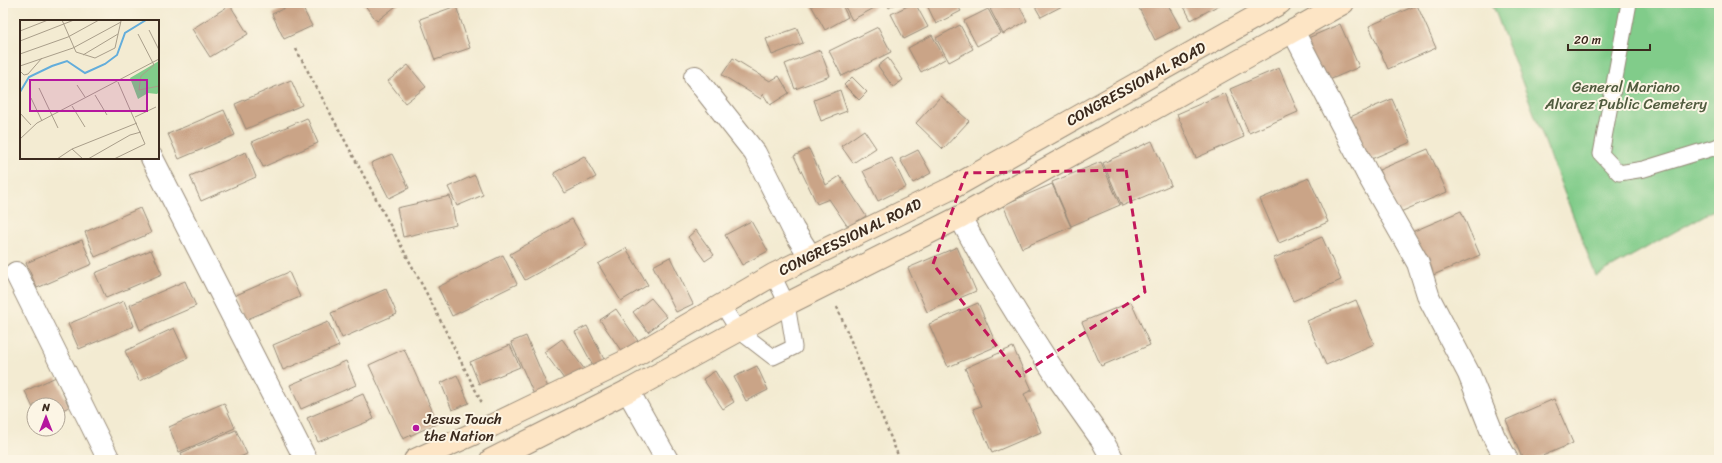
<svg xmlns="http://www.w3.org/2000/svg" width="1722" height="463" font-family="Sriracha,sans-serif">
<rect width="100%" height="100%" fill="#fcf5e5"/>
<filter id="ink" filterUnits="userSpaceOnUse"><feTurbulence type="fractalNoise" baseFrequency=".025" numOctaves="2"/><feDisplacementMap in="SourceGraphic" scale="8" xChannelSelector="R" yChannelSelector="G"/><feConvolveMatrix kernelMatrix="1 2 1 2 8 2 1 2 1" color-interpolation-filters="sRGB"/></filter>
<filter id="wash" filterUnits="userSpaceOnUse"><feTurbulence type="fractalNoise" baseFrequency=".012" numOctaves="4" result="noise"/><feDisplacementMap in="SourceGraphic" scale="16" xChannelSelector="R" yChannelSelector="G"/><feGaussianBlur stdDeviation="0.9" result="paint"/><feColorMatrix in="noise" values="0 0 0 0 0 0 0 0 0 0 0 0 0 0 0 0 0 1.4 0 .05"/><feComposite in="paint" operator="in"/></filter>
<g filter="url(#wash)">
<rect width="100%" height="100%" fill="#f3ebd2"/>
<!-- green -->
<polygon fill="#81cc8a" stroke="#5e7b54" points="1492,3 1719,3 1719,207 1596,276"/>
<g id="blocks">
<!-- building -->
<g fill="#caa487">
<polygon points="295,3 300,3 312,26 284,39 272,14"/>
<polygon points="363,3 400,3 377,21"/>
<polygon points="815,3 841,3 848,17 825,30 811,5"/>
<polygon points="843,3 874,3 876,7 852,20"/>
<polygon points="886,3 897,3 889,8"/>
<polygon points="914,3 915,3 928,27 904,39 891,14"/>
<polygon points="926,3 956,3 961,11 936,24"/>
<polygon points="1003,3 1018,3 1027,21 1003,34 990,9"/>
<polygon points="1033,3 1068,3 1041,17"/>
<polygon points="1149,3 1167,3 1180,27 1155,40 1139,8"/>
<polygon points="1182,3 1223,3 1191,20"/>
<polygon points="230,5 248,34 210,57 192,29"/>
<polygon points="1417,5 1436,48 1388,69 1369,26"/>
<polygon points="456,6 470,48 435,60 420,19"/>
<polygon points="988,9 1001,33 977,46 964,21"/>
<polygon points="1340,24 1359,67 1311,88 1292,45"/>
<polygon points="960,25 973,49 949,62 936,38"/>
<polygon points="878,27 891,52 842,76 829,51"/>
<polygon points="797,28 803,43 772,55 766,39"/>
<polygon points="932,35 945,59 921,72 908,48"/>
<polygon points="820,50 830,76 795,89 785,64"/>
<polygon points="733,58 770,81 779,76 789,93 770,105 763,94 761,99 722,75"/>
<polygon points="888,58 903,80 893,87 878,66"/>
<polygon points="408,65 426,87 405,103 388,81"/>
<polygon points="1279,68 1298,112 1249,133 1230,89"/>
<polygon points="852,77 867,92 859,100 844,85"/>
<polygon points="291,80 302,105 246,129 235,104"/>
<polygon points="840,90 847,111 821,121 814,100"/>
<polygon points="1225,93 1244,137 1196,158 1177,114"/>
<polygon points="941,96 969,121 943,149 916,123"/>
<polygon points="1392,99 1411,142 1362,163 1343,120"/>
<polygon points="224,110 235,135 179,159 168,134"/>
<polygon points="307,118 318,143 263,167 252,142"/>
<polygon points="864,130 876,148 853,163 841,146"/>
<polygon points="1152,141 1171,185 1122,206 1103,163"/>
<polygon points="809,149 826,185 840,176 866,216 848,227 829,199 817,204 794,156"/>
<polygon points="1428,149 1447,192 1398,213 1379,170"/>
<polygon points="918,150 931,173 913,183 900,159"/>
<polygon points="246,152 256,177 201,201 190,176"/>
<polygon points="392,154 409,188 389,198 371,163"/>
<polygon points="584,156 596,177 565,193 554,173"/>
<polygon points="892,158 906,187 878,201 863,171"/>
<polygon points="1101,162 1120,205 1071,226 1052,182"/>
<polygon points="475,175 483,195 457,206 448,187"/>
<polygon points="1309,178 1328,222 1279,243 1260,199"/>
<polygon points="1052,184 1071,227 1022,248 1003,205"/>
<polygon points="450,196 456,225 403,237 397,208"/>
<polygon points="140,208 151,233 95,257 85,232"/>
<polygon points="1461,211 1480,255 1431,276 1412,232"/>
<polygon points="572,219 587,245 525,280 510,254"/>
<polygon points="751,221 768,251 742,265 725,235"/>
<polygon points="696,230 714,255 705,261 688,237"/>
<polygon points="1322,237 1341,280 1293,301 1274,258"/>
<polygon points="82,240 92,264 37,288 26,263"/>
<polygon points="957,247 976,291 927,312 908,268"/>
<polygon points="626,248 648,285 621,301 598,264"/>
<polygon points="151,250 162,274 106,298 95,273"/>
<polygon points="503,255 517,284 452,316 438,287"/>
<polygon points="670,257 693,304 676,312 653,266"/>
<polygon points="289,272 300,297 245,320 234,296"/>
<polygon points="185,281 196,306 140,330 130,305"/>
<polygon points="386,289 397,314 342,338 331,313"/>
<polygon points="651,298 667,317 648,332 633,312"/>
<polygon points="1356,300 1374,344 1326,365 1307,321"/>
<polygon points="124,301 134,326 79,349 68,324"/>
<polygon points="1131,302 1150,345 1101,366 1082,322"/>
<polygon points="978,303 997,346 948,367 929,324"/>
<polygon points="616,309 640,344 624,355 600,320"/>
<polygon points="328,322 339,346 283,370 273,345"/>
<polygon points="587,326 605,361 594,367 575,332"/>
<polygon points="174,328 188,358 139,381 125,351"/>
<polygon points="526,336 549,390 535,397 511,342"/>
<polygon points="562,339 585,370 567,383 544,352"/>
<polygon points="510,345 520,367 479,384 470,362"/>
<polygon points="1013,347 1032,390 1024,394 1041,432 992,453 973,409 981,406 965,368"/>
<polygon points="404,349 438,423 403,439 369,365"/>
<polygon points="346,361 356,385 301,409 290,385"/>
<polygon points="757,366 768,390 746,401 734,377"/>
<polygon points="715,371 734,402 723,409 703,379"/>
<polygon points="457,375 469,403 452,410 441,383"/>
<polygon points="56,377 69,407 58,412 58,405 34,405 34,410 25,391"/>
<polygon points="363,394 374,419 318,442 307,418"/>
<polygon points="1554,399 1573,443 1533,460 1523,460 1506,420"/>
<polygon points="224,403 235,428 179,452 169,427"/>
<polygon points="236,430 247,454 233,460 184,460 181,453"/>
</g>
</g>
</g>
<g filter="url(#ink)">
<use href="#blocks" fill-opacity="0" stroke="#978a78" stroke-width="1"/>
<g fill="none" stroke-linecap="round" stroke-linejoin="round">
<defs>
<g id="lane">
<polyline points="1629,3 1601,154 1619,173 1644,169 1719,146"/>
<polyline points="722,305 738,330 773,357 794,347 787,304 773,275"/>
</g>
<g id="street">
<polyline points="1293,31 1367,173 1418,263 1429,298 1469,374 1494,437 1507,460"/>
<polyline points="695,77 755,153 793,229 810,256"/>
<polyline points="152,158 306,460"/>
<polyline points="960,217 979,252 1022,322 1058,378 1102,440 1113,460"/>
<polyline points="16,273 109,460"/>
<polyline points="628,391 667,460"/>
</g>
<g id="secondary">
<polyline points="415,460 493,425 624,362 773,275 952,188 1280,3"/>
<polyline points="491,460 628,391 787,304 960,217 1343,3"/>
</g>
</defs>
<!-- lane casing -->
<use href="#lane" stroke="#978a78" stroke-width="17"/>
<!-- street casing -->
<use href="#street" stroke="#978a78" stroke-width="24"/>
<!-- secondary casing -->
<use href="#secondary" stroke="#978a78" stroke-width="24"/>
<!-- path -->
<g stroke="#978a78" stroke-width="2.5" stroke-dasharray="3 3" stroke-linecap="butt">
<polyline points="296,49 428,296 482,403"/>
<polyline points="837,307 900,460"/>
</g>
<!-- lane -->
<use href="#lane" stroke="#fff" stroke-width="15"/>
<!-- street -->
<use href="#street" stroke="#fff" stroke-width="22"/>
<!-- secondary -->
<use href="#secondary" stroke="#fde5c5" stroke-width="22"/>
</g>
</g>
<!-- marked area -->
<path fill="none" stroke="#c2185b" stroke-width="3" stroke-dasharray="8 5" stroke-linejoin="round" d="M1126 170 1145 292 1020 376 933 264 966 173Z"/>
<!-- markers -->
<circle fill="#b5179e" stroke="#fcf5e5" stroke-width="1.5" cx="416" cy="428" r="4"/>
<g text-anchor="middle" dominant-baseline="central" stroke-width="4" stroke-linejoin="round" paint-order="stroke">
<!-- street labels -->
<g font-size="15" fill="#3b2a1e" stroke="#fcf5e5">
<text transform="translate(1136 84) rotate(-29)">CONGRESSIONAL ROAD</text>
<text transform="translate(850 237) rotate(-26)">CONGRESSIONAL ROAD</text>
</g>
<!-- park labels -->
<g font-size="15" fill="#505b3e" stroke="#fcf5e5">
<text x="1626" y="87">General Mariano<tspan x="1626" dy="17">Alvarez Public Cemetery</tspan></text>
</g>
<!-- poi labels -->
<g font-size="15" fill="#3b2a1e" stroke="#fcf5e5" text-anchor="start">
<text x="424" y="419">Jesus Touch<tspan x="424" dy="17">the Nation</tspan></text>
</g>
</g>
<!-- overview -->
<g transform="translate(20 20)">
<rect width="139" height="139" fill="#f3ebd2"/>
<path d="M139 41V72L137 74 128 73 118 79 110 58Z" fill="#81cc8a"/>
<path fill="none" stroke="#63addb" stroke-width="2" d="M0 72 9 57 32 46 47 41 65 53 85 44 97 35 105 13 126 0"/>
<path fill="none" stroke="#a99e8a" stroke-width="1" d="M42 0 56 32 75 38 95 28 101 1M129 10 139 30M0 11 28 0M118 14 134 45 121 56 119 70 139 66M0 21 54 0M0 34 48 17 79 0M63 35 98 14M0 46 53 28 101 2M0 51 4 55 8 54 22 38M57 65 65 77M19 68 38 108M75 75 87 95M11 78 22 101M52 86 65 107M0 93 11 105M115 97 136 87M0 119 17 103 139 39M52 129 63 139M37 139 52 129 117 103M68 139 110 115 121 112M94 139 125 124 98 62"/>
<path fill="#b5179e" fill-opacity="0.15" stroke="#b5179e" stroke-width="2" d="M10 60H127V91H10Z"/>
<rect width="139" height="139" fill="none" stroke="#3b2a1e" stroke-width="2"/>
</g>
<!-- margin -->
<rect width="1722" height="463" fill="none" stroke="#fcf5e5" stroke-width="16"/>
<!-- north arrow -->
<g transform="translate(46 417)"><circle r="19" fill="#fcf5e5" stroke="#afa495"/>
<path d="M0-3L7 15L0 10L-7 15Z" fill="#b5179e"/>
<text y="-6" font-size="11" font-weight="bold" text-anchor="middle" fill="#3b2a1e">N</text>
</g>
<!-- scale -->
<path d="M1568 44v6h82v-6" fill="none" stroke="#3b2a1e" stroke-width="2"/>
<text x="1574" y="44" font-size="12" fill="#3b2a1e" stroke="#fcf5e5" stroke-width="3" paint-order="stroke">20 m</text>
</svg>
